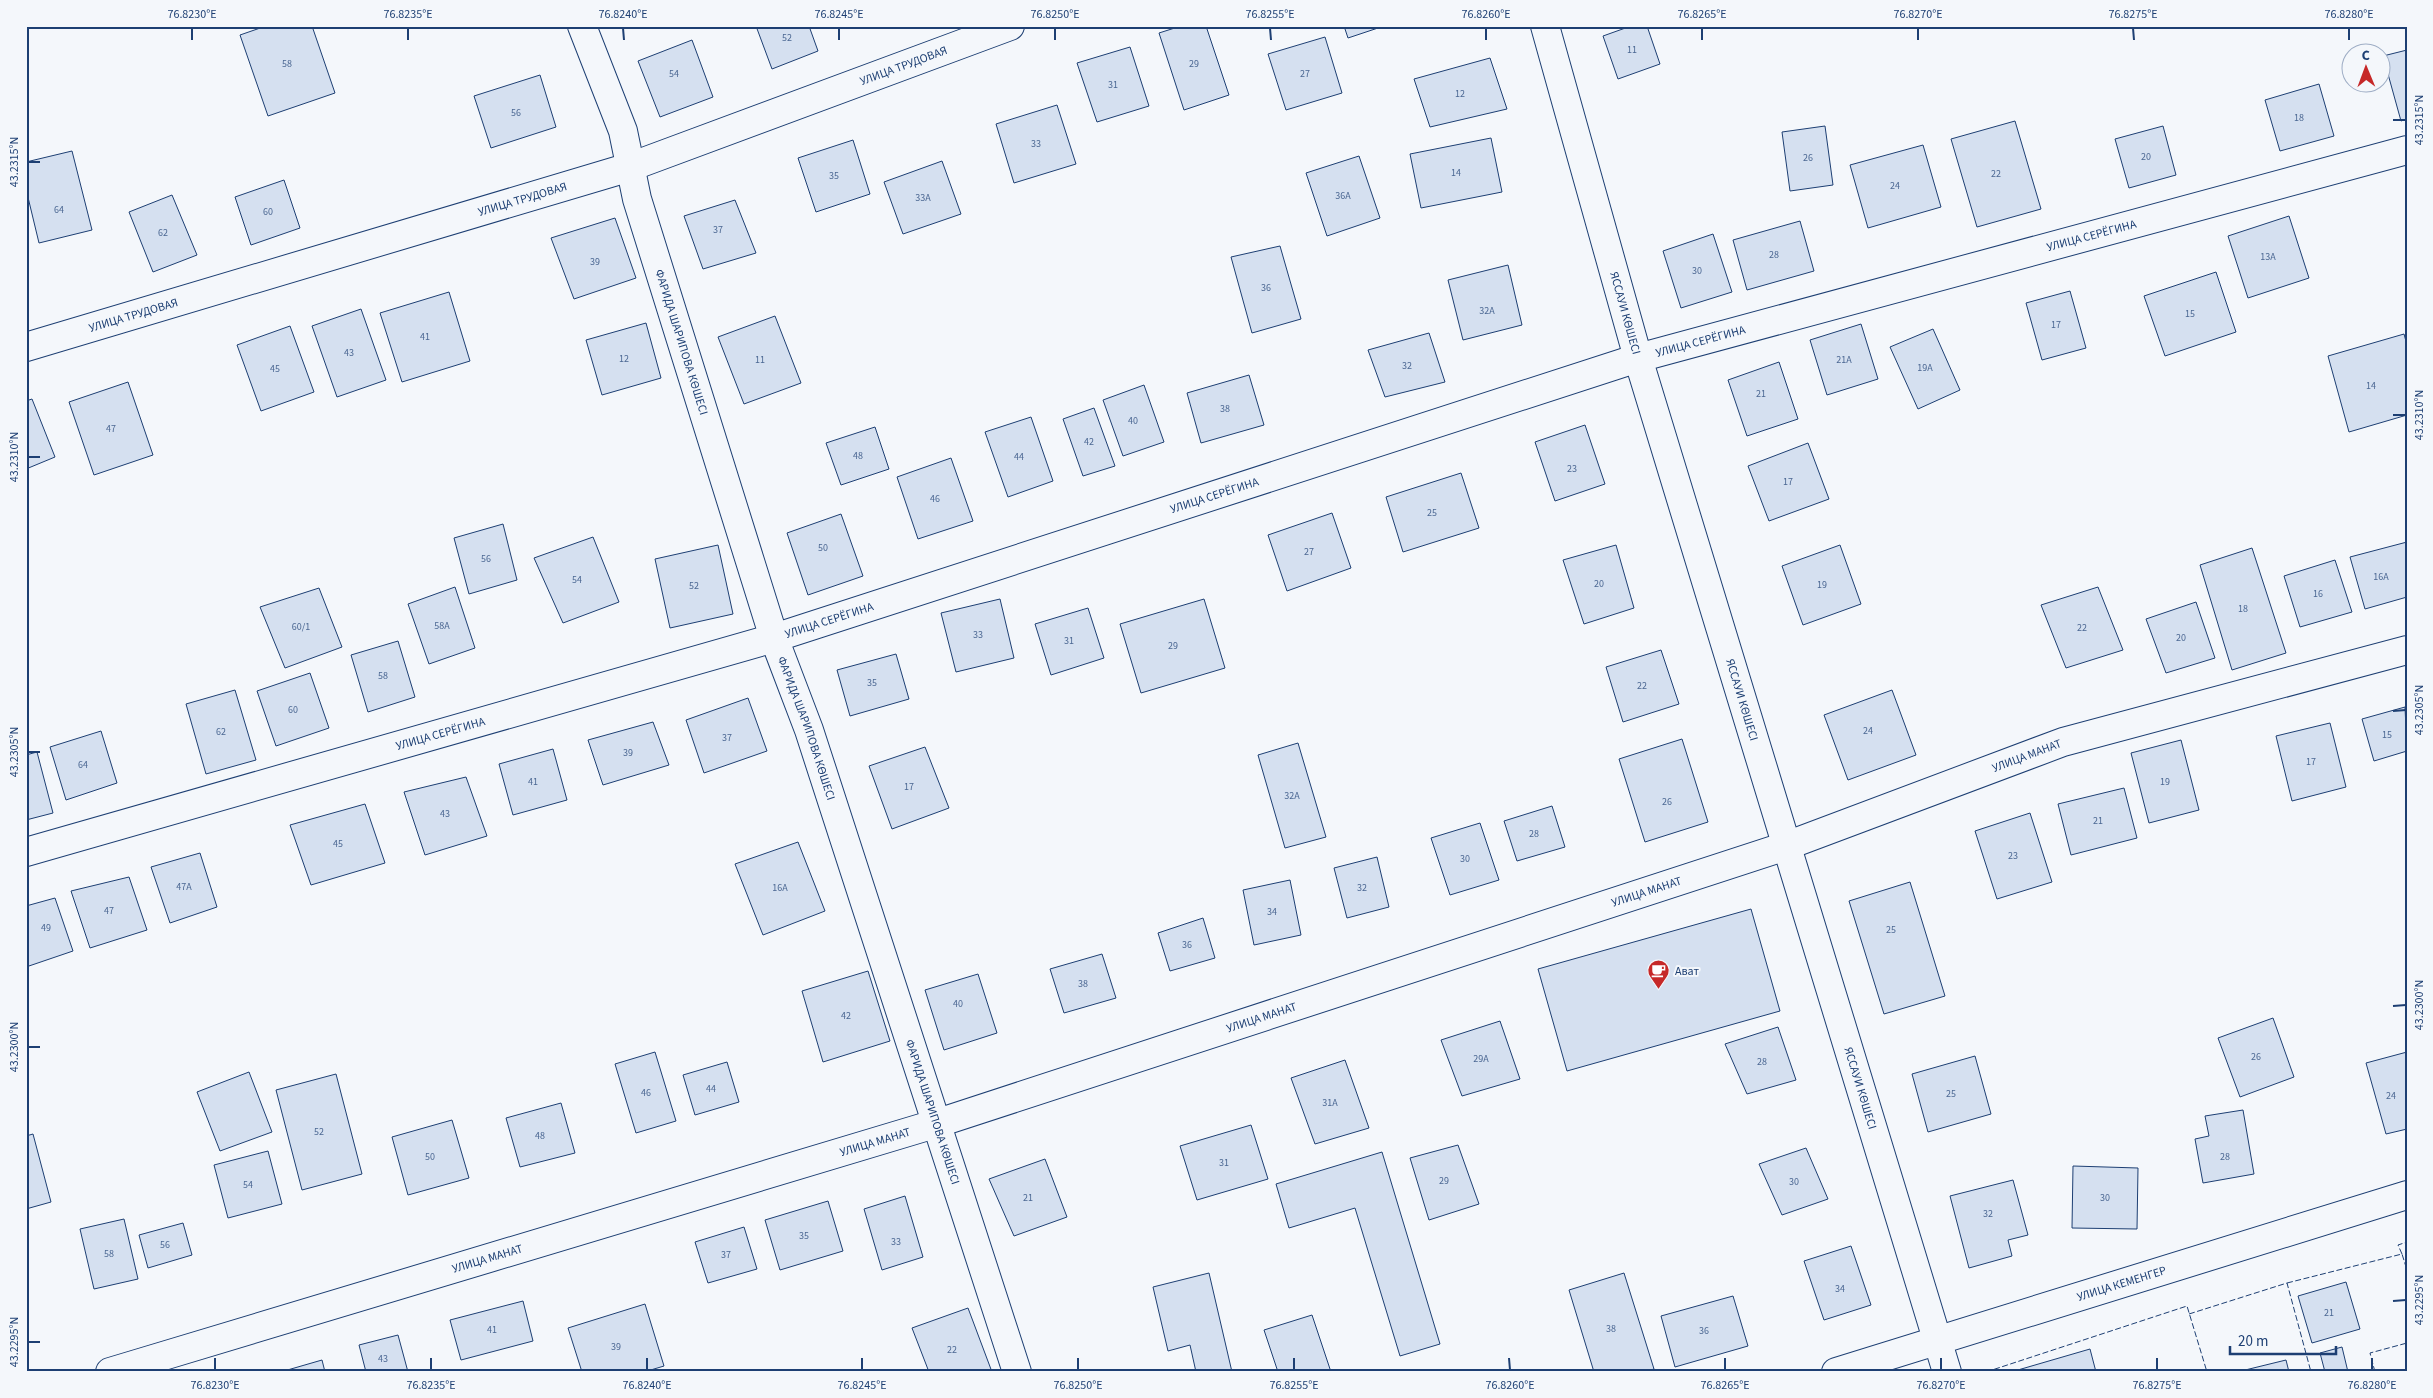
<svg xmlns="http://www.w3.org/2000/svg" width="2433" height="1398" font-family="'Source Sans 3',sans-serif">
<rect width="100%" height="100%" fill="#f4f7fb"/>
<!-- building -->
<g fill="#d5e0f0" stroke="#1d3f73">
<polygon points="266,26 312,26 335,93 268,116 240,35"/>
<polygon points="756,26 809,26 818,51 772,69"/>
<polygon points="1181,26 1206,26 1229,95 1184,110 1159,33"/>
<polygon points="1344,26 1384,26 1348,38"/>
<polygon points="1631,26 1647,26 1660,64 1618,79 1603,36"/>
<polygon points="1325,37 1342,93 1286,110 1268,54"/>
<polygon points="692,40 713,97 660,117 638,61"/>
<polygon points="1130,47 1149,106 1097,122 1077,63"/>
<polygon points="2407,50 2407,119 2401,121 2383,56"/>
<polygon points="1490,58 1507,109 1430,127 1414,79"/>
<polygon points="540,75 556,127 491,148 474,96"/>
<polygon points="2319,84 2334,136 2280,151 2265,100"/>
<polygon points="1057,105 1076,164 1014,183 996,124"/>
<polygon points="2015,121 2041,209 1977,227 1951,139"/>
<polygon points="1825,126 1833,185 1790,191 1782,132"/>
<polygon points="2163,126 2176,175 2129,188 2115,139"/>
<polygon points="1491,138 1502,192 1421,208 1410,154"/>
<polygon points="853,140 870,194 816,212 798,158"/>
<polygon points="1923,145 1941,207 1868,228 1850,165"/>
<polygon points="72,151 92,230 39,243 26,189 26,162"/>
<polygon points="1359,156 1380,218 1327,236 1306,173"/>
<polygon points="942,161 961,214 903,234 884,182"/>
<polygon points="284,180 300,228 251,245 235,197"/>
<polygon points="172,195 197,255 153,272 129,212"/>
<polygon points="735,200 756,253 703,269 684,216"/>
<polygon points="2289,216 2309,278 2248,298 2228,236"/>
<polygon points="615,218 636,278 574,299 551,238"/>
<polygon points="1800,221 1814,271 1747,290 1733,240"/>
<polygon points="1713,234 1732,292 1681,308 1663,251"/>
<polygon points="1280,246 1301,319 1252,333 1231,257"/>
<polygon points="1508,265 1522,325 1463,340 1448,280"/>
<polygon points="2216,272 2236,332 2165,356 2144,296"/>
<polygon points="2070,291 2086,348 2042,360 2026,303"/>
<polygon points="449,292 470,361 402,382 380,313"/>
<polygon points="361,309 386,380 337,397 312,326"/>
<polygon points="775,316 801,383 744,404 718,337"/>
<polygon points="646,323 661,378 602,395 586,340"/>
<polygon points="1861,324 1878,379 1827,395 1810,340"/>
<polygon points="290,326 314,392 261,411 237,345"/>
<polygon points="1933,329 1960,390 1918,409 1890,347"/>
<polygon points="1429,333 1445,382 1385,397 1368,350"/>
<polygon points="2404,334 2407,345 2407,415 2349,432 2328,356"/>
<polygon points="1779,362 1798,419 1747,436 1728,380"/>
<polygon points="1249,375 1264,425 1201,443 1187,393"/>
<polygon points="128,382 153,455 94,475 69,402"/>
<polygon points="1144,385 1164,442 1123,456 1103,400"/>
<polygon points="32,399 55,457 26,469 26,401"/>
<polygon points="1094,408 1115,466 1083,476 1063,419"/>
<polygon points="1031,417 1053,481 1008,497 985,432"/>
<polygon points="1585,425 1605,484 1555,501 1535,442"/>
<polygon points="875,427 889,469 841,485 826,443"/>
<polygon points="1808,443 1829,499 1769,521 1748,466"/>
<polygon points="951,458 973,521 918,539 897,477"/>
<polygon points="1461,473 1479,528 1403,552 1386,497"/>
<polygon points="1332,513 1351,568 1287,591 1268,535"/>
<polygon points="841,514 863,576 808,595 787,533"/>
<polygon points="503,524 517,580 469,594 454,538"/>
<polygon points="593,537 619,602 563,623 534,558"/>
<polygon points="2407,542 2407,597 2365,609 2350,557"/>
<polygon points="718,545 733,614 670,628 655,559"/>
<polygon points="1616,545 1634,608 1584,624 1563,560"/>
<polygon points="1840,545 1861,604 1803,625 1782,566"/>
<polygon points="2252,548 2286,653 2232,670 2200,565"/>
<polygon points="2335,560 2352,612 2300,627 2284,576"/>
<polygon points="455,587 475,648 429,664 408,604"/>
<polygon points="2098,587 2123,650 2066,668 2041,605"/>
<polygon points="319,588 342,647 285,668 260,607"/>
<polygon points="1000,599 1014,658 956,672 941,613"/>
<polygon points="1204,599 1225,668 1141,693 1120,624"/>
<polygon points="2196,602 2215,658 2166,673 2146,619"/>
<polygon points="1088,608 1104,658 1051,675 1035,624"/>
<polygon points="398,641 415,697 368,712 351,655"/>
<polygon points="1661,650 1679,704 1623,722 1606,667"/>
<polygon points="896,654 909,699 850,716 837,670"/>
<polygon points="310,673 329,728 276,746 257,691"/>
<polygon points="235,690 256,760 206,774 186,704"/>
<polygon points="1892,690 1916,755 1848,780 1824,715"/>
<polygon points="748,698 767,751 704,773 686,720"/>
<polygon points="2405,707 2407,751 2374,761 2362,719"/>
<polygon points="653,722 669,765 603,785 588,740"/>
<polygon points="2330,723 2346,787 2292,801 2276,736"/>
<polygon points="101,731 117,783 66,800 50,747"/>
<polygon points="1682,739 1708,822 1645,842 1619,759"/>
<polygon points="2181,740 2199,810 2149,823 2131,753"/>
<polygon points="1298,743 1326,837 1285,848 1258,755"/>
<polygon points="925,747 949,808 892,829 869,766"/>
<polygon points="553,749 567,800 513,815 499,764"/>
<polygon points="37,752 53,813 26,820 26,755"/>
<polygon points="466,777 487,836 425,855 404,792"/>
<polygon points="2124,788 2137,838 2071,855 2058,804"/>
<polygon points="365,804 385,863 311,885 290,825"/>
<polygon points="1552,806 1565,847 1517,861 1504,821"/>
<polygon points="2030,813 2052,882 1997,899 1975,831"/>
<polygon points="1480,823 1499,880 1450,895 1431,838"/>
<polygon points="798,842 825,911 763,935 735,864"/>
<polygon points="200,853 217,907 170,923 151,867"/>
<polygon points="1377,857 1389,907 1347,918 1334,868"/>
<polygon points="129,877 147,930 90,948 71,891"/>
<polygon points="1290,880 1301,935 1254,945 1243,890"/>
<polygon points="1910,882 1945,996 1884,1014 1849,901"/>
<polygon points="55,898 73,951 26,967 26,906"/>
<polygon points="1751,909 1780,1011 1567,1071 1538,969"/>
<polygon points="1203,918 1215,958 1170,971 1158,933"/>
<polygon points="1102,954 1116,998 1064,1013 1050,969"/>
<polygon points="868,971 890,1041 823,1062 802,991"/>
<polygon points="978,974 997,1033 944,1050 925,990"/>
<polygon points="2273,1018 2294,1077 2240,1097 2218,1038"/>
<polygon points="1500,1021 1520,1079 1462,1096 1441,1040"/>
<polygon points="1778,1027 1796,1080 1747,1094 1725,1044"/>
<polygon points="655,1052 676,1121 636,1133 615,1064"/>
<polygon points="2407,1052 2407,1129 2386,1134 2366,1063"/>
<polygon points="1975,1056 1991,1114 1928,1132 1912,1074"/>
<polygon points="1345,1060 1369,1128 1315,1144 1291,1078"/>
<polygon points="727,1062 739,1102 695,1115 683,1075"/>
<polygon points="249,1072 272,1132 220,1151 197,1092"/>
<polygon points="336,1074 362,1174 302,1190 276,1090"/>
<polygon points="561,1103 575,1153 520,1167 506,1118"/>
<polygon points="2243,1110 2254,1174 2203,1183 2195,1139 2209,1136 2205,1116"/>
<polygon points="452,1120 469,1178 408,1195 392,1137"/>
<polygon points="1251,1125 1268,1179 1197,1200 1180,1146"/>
<polygon points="33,1134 51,1202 26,1209 26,1136"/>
<polygon points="1458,1145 1479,1204 1429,1220 1410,1158"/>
<polygon points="1806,1148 1828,1199 1782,1215 1759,1164"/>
<polygon points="268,1151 282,1204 228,1218 214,1165"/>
<polygon points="1382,1152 1440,1344 1400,1356 1355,1208 1289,1228 1276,1184"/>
<polygon points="1045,1159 1067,1217 1014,1236 989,1179"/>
<polygon points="2073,1166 2138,1168 2137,1229 2072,1228"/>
<polygon points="2013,1180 2028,1235 2008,1240 2012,1256 1969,1268 1950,1196"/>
<polygon points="905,1196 923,1257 882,1270 864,1209"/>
<polygon points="828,1201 843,1251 780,1270 765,1220"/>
<polygon points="124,1219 138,1279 94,1289 80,1229"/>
<polygon points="183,1223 192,1255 148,1268 139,1235"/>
<polygon points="744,1227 757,1269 708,1283 695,1242"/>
<polygon points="1851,1246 1871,1305 1824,1320 1804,1261"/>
<polygon points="1209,1273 1232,1372 1196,1372 1190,1345 1168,1351 1153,1287"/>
<polygon points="1624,1273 1654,1369 1644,1372 1594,1372 1569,1290"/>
<polygon points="2346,1282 2360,1329 2312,1343 2298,1296"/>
<polygon points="1733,1296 1748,1346 1675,1367 1661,1316"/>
<polygon points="523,1301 533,1341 461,1360 450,1320"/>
<polygon points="645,1304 664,1366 644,1372 582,1372 568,1328"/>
<polygon points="968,1308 992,1372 929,1372 912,1328"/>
<polygon points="1312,1315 1331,1372 1278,1372 1264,1330"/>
<polygon points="398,1335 408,1372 366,1372 359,1345"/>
<polygon points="2342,1347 2348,1372 2325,1372 2320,1353"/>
<polygon points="2090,1349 2096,1372 2011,1372"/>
<polygon points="322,1360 325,1372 284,1371"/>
<polygon points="2286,1360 2289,1372 2237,1372"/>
</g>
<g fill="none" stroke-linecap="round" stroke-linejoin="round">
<defs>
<g id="minor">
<path id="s1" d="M582 26 623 131 637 199 774 638 809 730 1017 1372"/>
<path id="s2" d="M26 347 630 167 1010 26"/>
<path id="s3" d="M26 852 774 638 1638 358 2407 150"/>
<path id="s4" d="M110 1372 938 1123 1786 846 2063 742 2407 650"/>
<path id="s5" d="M1836 1372 2407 1195"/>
</g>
<g id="secondary">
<path id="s6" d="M1545 26 1638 358 1947 1372"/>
</g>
</defs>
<!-- minor casing -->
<use href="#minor" stroke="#1d3f73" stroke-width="30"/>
<!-- secondary casing -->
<use href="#secondary" stroke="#1d3f73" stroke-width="30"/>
<!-- minor -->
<use href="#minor" stroke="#f4f7fb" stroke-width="28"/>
<!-- secondary -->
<use href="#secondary" stroke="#f4f7fb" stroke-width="28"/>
<!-- fence -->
<g stroke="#1d3f73" stroke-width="1" stroke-dasharray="6 2.5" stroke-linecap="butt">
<polyline points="2402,1254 2398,1245 2407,1242"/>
<polyline points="2287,1283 2402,1254 2407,1270"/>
<polyline points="2189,1314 2287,1283 2311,1372"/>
<polyline points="1986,1372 2187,1306 2207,1372"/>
<polyline points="2375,1372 2370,1353 2407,1343"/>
</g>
</g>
<!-- ticks -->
<path fill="none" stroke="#1d3f73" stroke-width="2" d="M192 28V40M408 28V40M623 28 624 40M839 28V40M1055 28V40M1270 28 1271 40M1486 28V40M1702 28V40M1918 28V40M2133 28 2134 40M2349 28V40M2393 120H2406M28 162H40M2393 415H2406M28 457H40M2393 711 2406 710M28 752H40M2393 1006 2406 1005M28 1047H40M2393 1301 2406 1300M28 1342H40M215 1358V1370M431 1358V1370M647 1358V1370M862 1358V1370M1078 1358V1370M1294 1358V1370M1509 1358 1510 1370M1725 1358V1370M1941 1358V1370M2157 1358V1370M2372 1358V1370"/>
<!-- icons -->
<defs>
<symbol id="cafe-pin" viewBox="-11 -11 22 30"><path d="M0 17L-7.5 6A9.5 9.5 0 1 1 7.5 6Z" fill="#c62828" stroke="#f4f7fb"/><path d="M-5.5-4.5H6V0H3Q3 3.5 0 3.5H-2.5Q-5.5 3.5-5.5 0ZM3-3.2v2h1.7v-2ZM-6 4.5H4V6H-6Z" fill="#fff"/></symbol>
</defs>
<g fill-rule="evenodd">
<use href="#cafe-pin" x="1646" y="958" width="25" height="34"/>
</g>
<g text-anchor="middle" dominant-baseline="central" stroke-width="4" stroke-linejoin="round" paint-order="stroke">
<!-- number labels -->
<g font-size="10" fill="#4b6792">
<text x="787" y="38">52</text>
<text x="1632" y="50">11</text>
<text x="287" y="64">58</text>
<text x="1194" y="64">29</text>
<text x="674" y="74">54</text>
<text x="1305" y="74">27</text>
<text x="1113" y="85">31</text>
<text x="1460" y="94">12</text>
<text x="516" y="113">56</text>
<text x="2299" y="118">18</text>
<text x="1036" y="144">33</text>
<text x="2146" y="157">20</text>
<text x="1808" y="158">26</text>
<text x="1456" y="173">14</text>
<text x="1996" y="174">22</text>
<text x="834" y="176">35</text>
<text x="1895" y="186">24</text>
<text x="1343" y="196">36А</text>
<text x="923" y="198">33А</text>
<text x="59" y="210">64</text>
<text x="268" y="212">60</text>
<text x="718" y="230">37</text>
<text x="163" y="233">62</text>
<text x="1774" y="255">28</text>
<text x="2268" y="257">13А</text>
<text x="595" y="262">39</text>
<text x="1697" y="271">30</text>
<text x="1266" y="288">36</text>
<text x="1487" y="311">32А</text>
<text x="2190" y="314">15</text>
<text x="2056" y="325">17</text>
<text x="425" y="337">41</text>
<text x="349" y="353">43</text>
<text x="624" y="359">12</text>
<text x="760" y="360">11</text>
<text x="1844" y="360">21А</text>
<text x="1407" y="366">32</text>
<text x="1925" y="368">19А</text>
<text x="275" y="369">45</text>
<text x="2371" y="386">14</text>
<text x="1761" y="394">21</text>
<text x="1225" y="409">38</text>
<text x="1133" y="421">40</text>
<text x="111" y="429">47</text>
<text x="1089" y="442">42</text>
<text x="858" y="456">48</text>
<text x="1019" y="457">44</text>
<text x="1572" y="469">23</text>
<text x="1788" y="482">17</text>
<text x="935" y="499">46</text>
<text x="1432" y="513">25</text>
<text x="823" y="548">50</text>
<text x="1309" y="552">27</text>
<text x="486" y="559">56</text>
<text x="2381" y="577">16А</text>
<text x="577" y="580">54</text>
<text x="1599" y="584">20</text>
<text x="1822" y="585">19</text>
<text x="694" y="586">52</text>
<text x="2318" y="594">16</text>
<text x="2243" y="609">18</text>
<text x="442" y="626">58А</text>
<text x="301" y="627">60/1</text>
<text x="2082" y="628">22</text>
<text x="978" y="635">33</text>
<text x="2181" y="638">20</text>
<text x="1069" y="641">31</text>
<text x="1173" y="646">29</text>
<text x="383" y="676">58</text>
<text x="872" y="683">35</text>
<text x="1642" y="686">22</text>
<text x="293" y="710">60</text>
<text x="1868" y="731">24</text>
<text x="221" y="732">62</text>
<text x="2387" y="735">15</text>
<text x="727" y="738">37</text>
<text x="628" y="753">39</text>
<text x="2311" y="762">17</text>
<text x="83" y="765">64</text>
<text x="533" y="782">41</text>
<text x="2165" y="782">19</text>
<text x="909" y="787">17</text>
<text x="1292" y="796">32А</text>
<text x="1667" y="802">26</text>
<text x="445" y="814">43</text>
<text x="2098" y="821">21</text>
<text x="1534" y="834">28</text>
<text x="338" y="844">45</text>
<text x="2013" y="856">23</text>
<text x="1465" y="859">30</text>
<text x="184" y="887">47А</text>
<text x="780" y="888">16А</text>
<text x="1362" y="888">32</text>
<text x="109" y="911">47</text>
<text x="1272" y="912">34</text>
<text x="46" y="928">49</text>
<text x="1891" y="930">25</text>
<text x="1187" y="945">36</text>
<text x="1083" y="984">38</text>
<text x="958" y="1004">40</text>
<text x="846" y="1016">42</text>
<text x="2256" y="1057">26</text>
<text x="1481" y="1059">29А</text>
<text x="1762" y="1062">28</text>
<text x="711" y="1089">44</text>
<text x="646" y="1093">46</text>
<text x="1951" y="1094">25</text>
<text x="2391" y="1096">24</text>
<text x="1330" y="1103">31А</text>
<text x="319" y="1132">52</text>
<text x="540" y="1136">48</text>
<text x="430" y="1157">50</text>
<text x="2225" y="1157">28</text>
<text x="1224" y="1163">31</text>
<text x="1444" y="1181">29</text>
<text x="1794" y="1182">30</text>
<text x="248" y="1185">54</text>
<text x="1028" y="1198">21</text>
<text x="2105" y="1198">30</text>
<text x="1988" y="1214">32</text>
<text x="804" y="1236">35</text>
<text x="896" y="1242">33</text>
<text x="165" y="1245">56</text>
<text x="109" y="1254">58</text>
<text x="726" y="1255">37</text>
<text x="1840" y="1289">34</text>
<text x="2329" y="1313">21</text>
<text x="1611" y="1329">38</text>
<text x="492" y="1330">41</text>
<text x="1704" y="1331">36</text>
<text x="616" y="1347">39</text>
<text x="952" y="1350">22</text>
<text x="383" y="1359">43</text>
</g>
<!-- street labels -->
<g font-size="12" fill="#1d3f73" stroke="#f4f7fb">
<text stroke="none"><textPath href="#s2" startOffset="922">УЛИЦА ТРУДОВАЯ</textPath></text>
<text stroke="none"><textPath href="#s2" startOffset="518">УЛИЦА ТРУДОВАЯ</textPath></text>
<text stroke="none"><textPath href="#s3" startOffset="2156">УЛИЦА СЕРЁГИНА</textPath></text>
<text stroke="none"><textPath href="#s6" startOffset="298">ЯССАУИ КӨШЕСІ</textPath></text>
<text stroke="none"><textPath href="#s2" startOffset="112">УЛИЦА ТРУДОВАЯ</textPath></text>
<text stroke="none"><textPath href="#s3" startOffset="1751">УЛИЦА СЕРЁГИНА</textPath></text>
<text stroke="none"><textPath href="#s1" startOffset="332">ФАРИДА ШАРИПОВА КӨШЕСІ</textPath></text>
<text stroke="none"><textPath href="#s3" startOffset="1241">УЛИЦА СЕРЁГИНА</textPath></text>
<text stroke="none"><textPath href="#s3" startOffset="836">УЛИЦА СЕРЁГИНА</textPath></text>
<text stroke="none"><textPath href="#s6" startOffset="702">ЯССАУИ КӨШЕСІ</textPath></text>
<text stroke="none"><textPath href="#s1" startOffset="738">ФАРИДА ШАРИПОВА КӨШЕСІ</textPath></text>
<text stroke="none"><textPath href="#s3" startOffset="431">УЛИЦА СЕРЁГИНА</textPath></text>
<text stroke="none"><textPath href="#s4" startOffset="2014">УЛИЦА МАНАТ</textPath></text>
<text stroke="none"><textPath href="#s4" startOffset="1610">УЛИЦА МАНАТ</textPath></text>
<text stroke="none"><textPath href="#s4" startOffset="1205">УЛИЦА МАНАТ</textPath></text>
<text stroke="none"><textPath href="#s6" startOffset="1108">ЯССАУИ КӨШЕСІ</textPath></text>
<text stroke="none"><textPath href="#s1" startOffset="1142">ФАРИДА ШАРИПОВА КӨШЕСІ</textPath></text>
<text stroke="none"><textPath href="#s4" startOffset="799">УЛИЦА МАНАТ</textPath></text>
<text stroke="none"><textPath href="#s4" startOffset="394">УЛИЦА МАНАТ</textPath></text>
<text stroke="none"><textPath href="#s5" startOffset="299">УЛИЦА КЕМЕНГЕР</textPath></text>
</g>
<!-- poi labels -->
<g font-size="12" fill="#1d3f73" stroke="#f4f7fb" text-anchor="start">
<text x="1675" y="971">Ават</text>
</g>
</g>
<!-- border -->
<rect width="2433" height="1398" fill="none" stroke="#f4f7fb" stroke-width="55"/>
<!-- north arrow -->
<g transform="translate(2366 68) rotate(359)"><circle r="24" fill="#f4f7fb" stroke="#9eadc5"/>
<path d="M0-4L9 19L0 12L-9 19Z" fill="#c62828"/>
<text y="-8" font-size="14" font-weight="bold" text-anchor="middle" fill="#1d3f73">С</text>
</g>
<!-- scale -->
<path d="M2230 1346v8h106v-8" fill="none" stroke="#1d3f73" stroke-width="2.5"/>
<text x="2238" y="1346" font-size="15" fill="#1d3f73" stroke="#f4f7fb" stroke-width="4" paint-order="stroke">20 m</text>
<rect x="28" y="28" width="2378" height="1342" fill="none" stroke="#1d3f73" stroke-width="2"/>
<g font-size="12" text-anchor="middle" fill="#1d3f73">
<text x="192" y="18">76.8230°E</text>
<text x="408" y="18">76.8235°E</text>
<text x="623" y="18">76.8240°E</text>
<text x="839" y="18">76.8245°E</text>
<text x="1055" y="18">76.8250°E</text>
<text x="1270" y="18">76.8255°E</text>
<text x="1486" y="18">76.8260°E</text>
<text x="1702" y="18">76.8265°E</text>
<text x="1918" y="18">76.8270°E</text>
<text x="2133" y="18">76.8275°E</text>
<text x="2349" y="18">76.8280°E</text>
<text transform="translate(2419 120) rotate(-90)" y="4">43.2315°N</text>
<text transform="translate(14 162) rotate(-90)" y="4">43.2315°N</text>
<text transform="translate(2419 415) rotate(-90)" y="4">43.2310°N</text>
<text transform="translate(14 457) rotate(-90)" y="4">43.2310°N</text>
<text transform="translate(2419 710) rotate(-90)" y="4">43.2305°N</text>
<text transform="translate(14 752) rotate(-90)" y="4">43.2305°N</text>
<text transform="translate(2419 1005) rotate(-90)" y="4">43.2300°N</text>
<text transform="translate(14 1047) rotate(-90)" y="4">43.2300°N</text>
<text transform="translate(2419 1300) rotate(-90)" y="4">43.2295°N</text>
<text transform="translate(14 1342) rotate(-90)" y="4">43.2295°N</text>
<text x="215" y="1389">76.8230°E</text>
<text x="431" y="1389">76.8235°E</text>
<text x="647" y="1389">76.8240°E</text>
<text x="862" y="1389">76.8245°E</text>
<text x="1078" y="1389">76.8250°E</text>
<text x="1294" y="1389">76.8255°E</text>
<text x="1510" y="1389">76.8260°E</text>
<text x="1725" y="1389">76.8265°E</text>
<text x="1941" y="1389">76.8270°E</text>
<text x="2157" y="1389">76.8275°E</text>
<text x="2372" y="1389">76.8280°E</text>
</g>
</svg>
